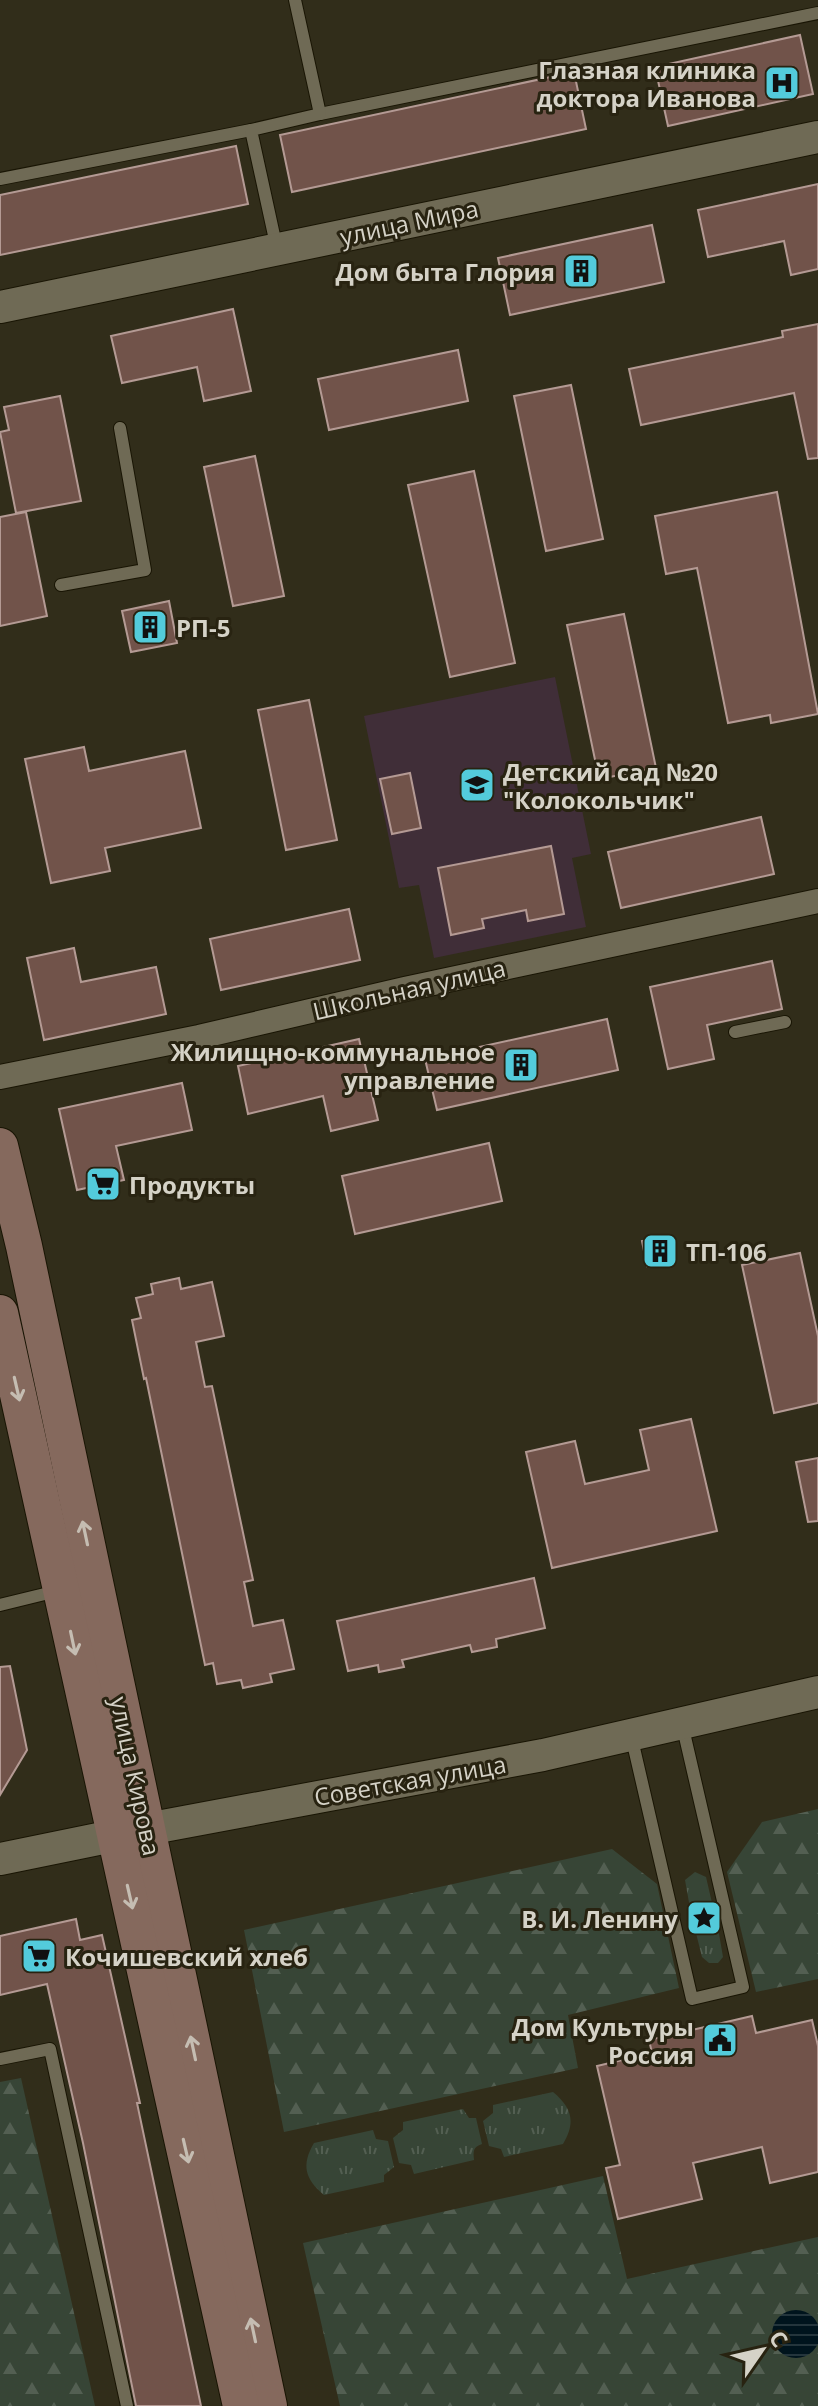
<svg xmlns="http://www.w3.org/2000/svg" width="818" height="2406" font-family="'Open Sans',sans-serif">
<defs>
<pattern id="grass-tufts" width="24" height="20" patternUnits="userSpaceOnUse" patternTransform="scale(2)"><rect width="24" height="20" fill="#374536"/><path d="M3 7l-1-3M5 7V3M7 7l1-3M15 17l-1-3M17 17v-4M19 17l1-3" fill="none" stroke="#535f52"/></pattern>
<pattern id="forest-firs" width="22" height="20" patternUnits="userSpaceOnUse" patternTransform="scale(2)"><rect width="22" height="20" fill="#374536"/><path d="M5 1l3.5 6h-7zM16 11l3.5 6h-7z" fill="#535f52"/></pattern>
<pattern id="water-rules" width="6" height="5" patternUnits="userSpaceOnUse" patternTransform="scale(2)"><rect width="6" height="5" fill="#00141d"/><path d="M0 2.5h6" fill="none" stroke="#24353c"/></pattern>
</defs>
<rect width="100%" height="100%" fill="#312d1a"/>
<!-- education -->
<polygon fill="#402e38" points="555,677 591,854 572,858 586,927 434,958 419,885 399,888 364,716"/>
<!-- grass -->
<g fill="url(#grass-tufts)">
<polygon points="695,1872 706,1877 712,1903 690,1908 685,1880"/>
<polygon points="718,1928 723,1957 718,1963 709,1963 702,1957 696,1933"/>
<path d="M553 2092C572 2108 576 2122 563 2144L504 2157 501 2149 489 2146 483 2121 493 2113V2105Z"/>
<path d="M463 2109 469 2118H476L482 2144C473 2147 473 2151 474 2160L414 2174 411 2165 399 2163 393 2138 403 2130V2122Z"/>
<path d="M373 2130 376 2139 388 2141 394 2167 384 2175V2182L324 2195C305 2179 301 2165 314 2143Z"/>
</g>
<!-- forest -->
<g fill="url(#forest-firs)">
<polygon points="818,1809 818,1979 756,1992 727,1872 762,1822"/>
<polygon points="612,1849 657,1884 679,1988 568,2015 578,2068 284,2132 244,1930"/>
<polygon points="21,2078 95,2406 0,2406 0,2082"/>
<polygon points="603,2176 627,2279 818,2237 818,2406 340,2406 303,2243"/>
</g>
<!-- water -->
<circle fill="url(#water-rules)" cx="796" cy="2334" r="24"/>
<!-- building -->
<g fill="#71534a" stroke="#b49a94" stroke-width="2">
<polygon points="800,35 813,94 668,126 655,67"/>
<polygon points="574,72 586,129 292,192 280,135"/>
<polygon points="236,146 248,204 0,255 0,195"/>
<polygon points="818,184 818,269 791,275 784,241 708,257 698,210"/>
<polygon points="652,225 664,282 510,315 498,258"/>
<polygon points="233,309 251,391 204,401 197,367 122,383 111,336"/>
<polygon points="818,324 818,458 808,459 794,393 641,425 629,369 783,337 782,331"/>
<polygon points="458,350 468,401 329,430 318,379"/>
<polygon points="571,385 603,539 546,551 514,396"/>
<polygon points="60,396 81,501 16,513 0,432 9,430 4,407"/>
<polygon points="255,456 284,596 233,606 204,467"/>
<polygon points="474,471 515,663 450,677 408,485"/>
<polygon points="777,492 818,714 771,723 770,715 728,723 697,568 666,574 655,516"/>
<polygon points="26,512 47,616 0,626 0,517"/>
<polygon points="169,601 177,643 131,652 122,611"/>
<polygon points="624,614 656,768 599,779 567,625"/>
<polygon points="309,700 337,840 286,850 258,710"/>
<polygon points="84,747 89,771 185,751 201,828 105,848 110,871 51,883 25,759"/>
<polygon points="410,773 421,828 392,834 380,779"/>
<polygon points="761,817 774,874 621,908 608,852"/>
<polygon points="551,846 564,914 528,921 526,910 482,919 484,928 451,935 438,868"/>
<polygon points="349,909 360,960 221,990 210,939"/>
<polygon points="74,948 81,982 156,967 166,1014 44,1040 27,958"/>
<polygon points="772,961 782,1009 707,1025 714,1059 668,1069 650,987"/>
<polygon points="607,1019 618,1070 437,1110 425,1059"/>
<polygon points="359,1039 378,1120 331,1131 323,1096 248,1114 238,1066"/>
<polygon points="182,1083 192,1130 116,1146 124,1180 77,1190 59,1109"/>
<polygon points="489,1143 502,1201 355,1234 342,1176"/>
<polygon points="670,1236 675,1260 647,1266 642,1241"/>
<polygon points="800,1253 818,1336 818,1403 774,1413 742,1265"/>
<polygon points="179,1278 181,1289 212,1282 224,1336 196,1342 205,1387 212,1386 253,1580 244,1582 253,1626 283,1620 294,1669 270,1674 272,1682 243,1688 241,1680 217,1684 213,1663 205,1665 146,1378 144,1379 132,1320 141,1318 136,1298 153,1294 151,1284"/>
<polygon points="691,1419 717,1531 552,1568 526,1452 575,1441 585,1484 649,1470 640,1430"/>
<polygon points="818,1458 818,1521 808,1522 796,1462"/>
<polygon points="534,1578 545,1628 496,1639 497,1647 472,1652 470,1645 402,1660 404,1667 379,1672 378,1665 348,1671 337,1621"/>
<polygon points="10,1666 27,1750 0,1795 0,1667"/>
<polygon points="76,1919 80,1940 102,1935 140,2103 137,2103 201,2406 136,2406 83,2143 47,1984 0,1995 0,1936"/>
<polygon points="752,2016 756,2033 812,2020 818,2046 818,2172 770,2183 762,2147 693,2163 702,2199 618,2219 606,2168 620,2165 597,2066 652,2053 649,2040"/>
</g>
<g fill="none" stroke-linecap="round" stroke-linejoin="round">
<defs>
<g id="service">
<polyline points="320,114 818,13"/>
<polyline points="0,179 251,130"/>
<polyline points="277,249 251,130 320,114 295,0"/>
<polyline points="61,585 145,570 120,428"/>
<polyline points="735,1032 785,1022"/>
<polyline points="0,1605 57,1591"/>
<polyline points="631,1735 692,1999 743,1987 682,1724"/>
<polyline points="0,2059 50,2049 127,2406"/>
</g>
<polyline id="minor" points="0,1077 199,1037 405,989 818,901"/>
<g id="tertiary">
<polyline points="0,307 818,137"/>
<polyline points="0,1859 147,1829 543,1755 818,1692"/>
</g>
<g id="secondary">
<polyline points="0,1146 24,1246 269,2406"/>
<polyline points="0,1313 241,2406"/>
</g>
</defs>
<!-- service casing -->
<use href="#service" stroke="#191504" stroke-width="14"/>
<!-- minor casing -->
<use href="#minor" stroke="#191504" stroke-width="26"/>
<!-- tertiary casing -->
<use href="#tertiary" stroke="#191504" stroke-width="34"/>
<!-- secondary casing -->
<use href="#secondary" stroke="#191504" stroke-width="38"/>
<!-- service -->
<use href="#service" stroke="#6f6a55" stroke-width="12"/>
<!-- minor -->
<use href="#minor" stroke="#6f6a55" stroke-width="24"/>
<!-- tertiary -->
<use href="#tertiary" stroke="#6f6a55" stroke-width="32"/>
<!-- secondary -->
<use href="#secondary" stroke="#85695d" stroke-width="36"/>
</g>
<!-- one-way arrows -->
<defs><path id="oneway-shaft" d="M-6 0H5M1.5-3L5.5 0L1.5 3" fill="none" stroke-width="1.6" stroke-linecap="round" stroke-linejoin="round" transform="scale(2)"/></defs>
<g stroke="#c5bdb2">
<use href="#oneway-shaft" transform="translate(17 1389) rotate(77)"/>
<use href="#oneway-shaft" transform="translate(85 1533) rotate(-102)"/>
<use href="#oneway-shaft" transform="translate(73 1643) rotate(78)"/>
<use href="#oneway-shaft" transform="translate(130 1897) rotate(77)"/>
<use href="#oneway-shaft" transform="translate(193 2048) rotate(-102)"/>
<use href="#oneway-shaft" transform="translate(186 2151) rotate(77)"/>
<use href="#oneway-shaft" transform="translate(253 2330) rotate(-102)"/>
</g>
<!-- icons -->
<defs>
<symbol id="hospital-square" viewBox="-11 -11 22 22"><rect x="-9" y="-9" width="18" height="18" rx="4" fill="#53cbdb" stroke="#282311"/><path d="M-5-5h3v3.5h4V-5h3V5h-3V1.5h-4V5h-3Z" fill="#111"/></symbol>
<symbol id="building-square" viewBox="-11 -11 22 22"><rect x="-9" y="-9" width="18" height="18" rx="4" fill="#53cbdb" stroke="#282311"/><path d="M-4-6H4V6H1V3H-1V6H-4ZM-2.5-4.3h1.7v1.8h-1.7ZM.8-4.3h1.7v1.8H.8ZM-2.5-1h1.7V.8h-1.7ZM.8-1h1.7V.8H.8Z" fill="#111"/></symbol>
<symbol id="school-square" viewBox="-11 -11 22 22"><rect x="-9" y="-9" width="18" height="18" rx="4" fill="#53cbdb" stroke="#282311"/><path d="M0-5L7-2L0 1L-7-2ZM-4 1L0 2.5L4 1V4Q0 6-4 4Z" fill="#111"/></symbol>
<symbol id="supermarket-square" viewBox="-11 -11 22 22"><rect x="-9" y="-9" width="18" height="18" rx="4" fill="#53cbdb" stroke="#282311"/><path d="M-6-5.5h2.5l.6 2H6L4.5 2H-2.5L-4.4-4H-6ZM-1.5 3.2a1.3 1.3 0 1 0 .1 0ZM3 3.2a1.3 1.3 0 1 0 .1 0Z" fill="#111"/></symbol>
<symbol id="sight-square" viewBox="-11 -11 22 22"><rect x="-9" y="-9" width="18" height="18" rx="4" fill="#53cbdb" stroke="#282311"/><path d="M0-6L1.8-2.2L6-1.7L2.9 1.2L3.7 5.4L0 3.3L-3.7 5.4L-2.9 1.2L-6-1.7L-1.8-2.2Z" fill="#111"/></symbol>
<symbol id="civic-square" viewBox="-11 -11 22 22"><rect x="-9" y="-9" width="18" height="18" rx="4" fill="#53cbdb" stroke="#282311"/><path d="M-.6-6.5H3V-4.5H.6V-3L4-1V1h2V6H-6V1h2V-1L-.6-3ZM-1.2 2.5V6h2.4V2.5Z" fill="#111"/></symbol>
</defs>
<g fill-rule="evenodd">
<use href="#hospital-square" x="762" y="63" width="40" height="40"/>
<use href="#building-square" x="561" y="251" width="40" height="40"/>
<use href="#building-square" x="130" y="607" width="40" height="40"/>
<use href="#school-square" x="457" y="765" width="40" height="40"/>
<use href="#building-square" x="501" y="1045" width="40" height="40"/>
<use href="#supermarket-square" x="83" y="1164" width="40" height="40"/>
<use href="#building-square" x="640" y="1231" width="40" height="40"/>
<use href="#sight-square" x="684" y="1898" width="40" height="40"/>
<use href="#supermarket-square" x="19" y="1936" width="40" height="40"/>
<use href="#civic-square" x="700" y="2020" width="40" height="40"/>
</g>
<g text-anchor="middle" dominant-baseline="central" stroke-width="6" stroke-linejoin="round" paint-order="stroke">
<!-- poi labels -->
<g font-size="24" font-weight="bold" fill="#d5d2c7" stroke="#282311" text-anchor="end">
<text x="756" y="69">Глазная клиника<tspan x="756" dy="28">доктора Иванова</tspan></text>
<text x="555" y="271">Дом быта Глория</text>
<text x="176" y="627" text-anchor="start">РП-5</text>
<text x="503" y="771" text-anchor="start">Детский сад №20<tspan x="503" dy="28">"Колокольчик"</tspan></text>
<text x="495" y="1051">Жилищно-коммунальное<tspan x="495" dy="28">управление</tspan></text>
<text x="129" y="1184" text-anchor="start">Продукты</text>
<text x="686" y="1251" text-anchor="start">ТП-106</text>
<text x="678" y="1918">В. И. Ленину</text>
<text x="65" y="1956" text-anchor="start">Кочишевский хлеб</text>
<text x="694" y="2026">Дом Культуры<tspan x="694" dy="28">Россия</tspan></text>
</g>
<!-- street labels -->
<g font-size="24" fill="#d5d2c7" stroke="#282311">
<text transform="translate(409 222) rotate(-12)">улица Мира</text>
<text transform="translate(409 989) rotate(-13)">Школьная улица</text>
<text transform="translate(136 1776) rotate(78)">улица Кирова</text>
<text transform="translate(410 1780) rotate(-10)">Советская улица</text>
</g>
</g>
<!-- north arrow -->
<g transform="translate(762 2350) rotate(56)" stroke="#282311" stroke-width="6" paint-order="stroke">
<path d="M0-6L14 30L0 20L-14 30Z" fill="#d5d2c7"/>
<text y="-12" font-size="22" font-weight="bold" text-anchor="middle" fill="#d5d2c7">С</text>
</g>
</svg>
